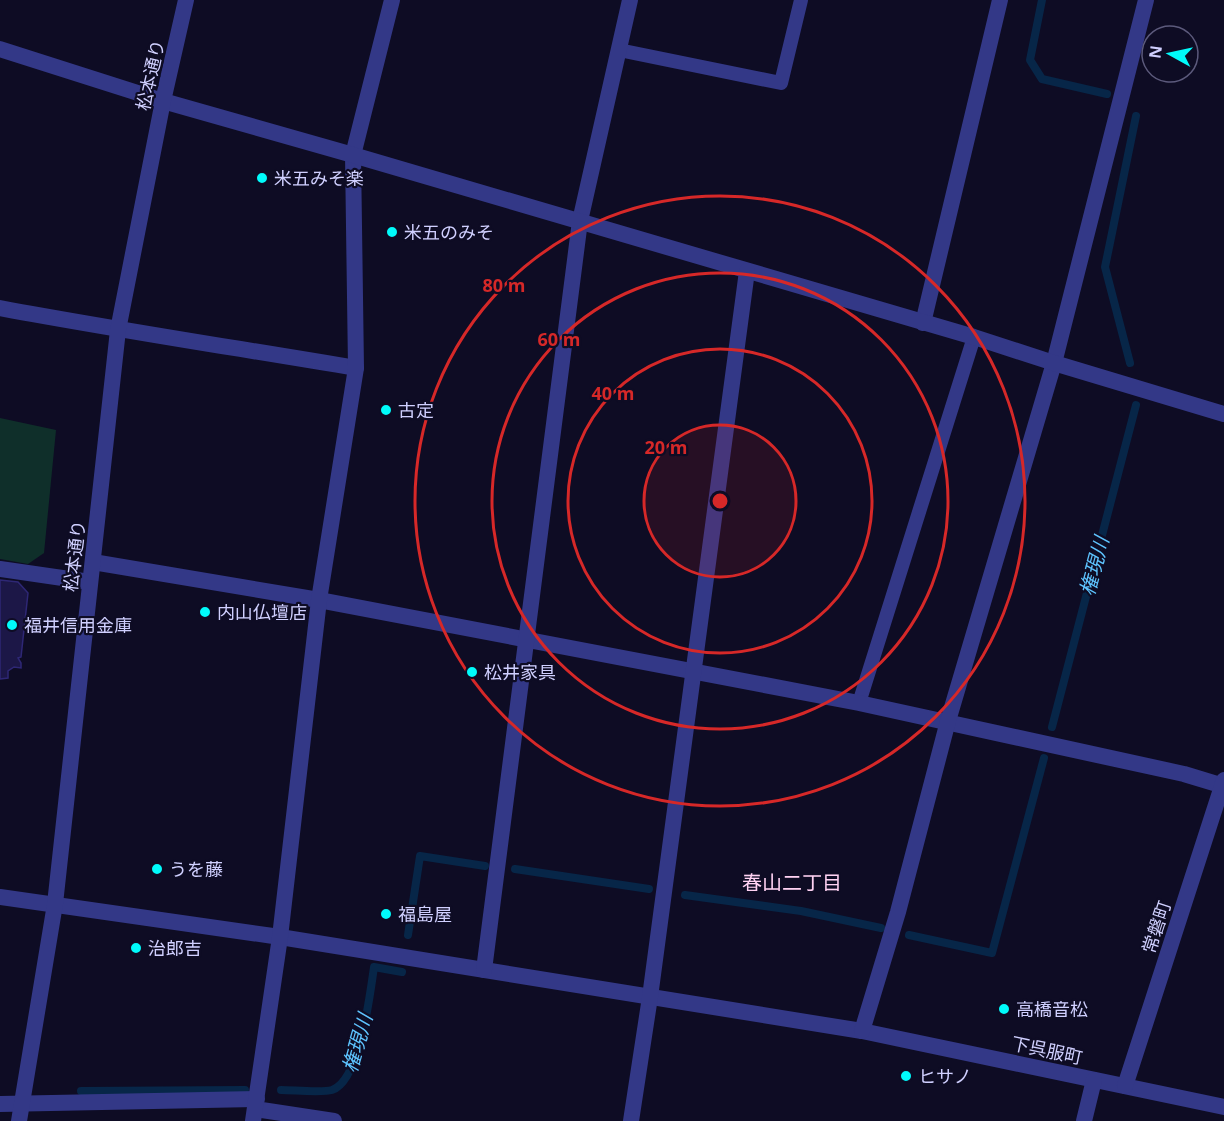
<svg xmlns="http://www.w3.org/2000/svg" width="1224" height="1121" font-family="'Open Sans','Noto Sans JP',sans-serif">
<rect width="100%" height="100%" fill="#0e0c24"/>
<!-- green -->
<polygon fill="#0f2f2a" points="0,418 56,430 44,553 28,564 0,559"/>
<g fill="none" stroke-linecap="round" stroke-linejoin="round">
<!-- stream -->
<g stroke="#072648" stroke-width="8">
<polyline points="1042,0 1030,60 1042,79 1107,94"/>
<polyline points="1130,363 1105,267 1136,116"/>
<polyline points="1052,727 1136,405"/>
<polyline points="515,869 649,889"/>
<polyline points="685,895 801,911 881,928"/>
<polyline points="408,935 420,856 485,866"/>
<polyline points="909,935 992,953 1044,758"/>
<path d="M281 1090C293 1090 322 1093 332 1090 360 1081 370 994 374 967L402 972"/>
<polyline points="81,1091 245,1090"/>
</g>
</g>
<!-- building -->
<polygon fill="#1c1747" stroke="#2e2775" stroke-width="1.5" points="0,580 18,582 28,593 21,657 18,658 21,663 21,668 14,667 8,671 8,678 0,679"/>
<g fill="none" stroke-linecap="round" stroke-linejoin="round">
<!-- service -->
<g stroke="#333887" stroke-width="14">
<polyline points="619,50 781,83 801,0"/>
<polyline points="859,703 974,337"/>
</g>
<!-- minor -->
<g stroke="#333887" stroke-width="16">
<polyline points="0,49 163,101"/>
<path d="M0 308C118 330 237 348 356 368"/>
<polyline points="923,323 1000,0"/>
<polyline points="93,562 319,600 859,703 1184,774 1224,786"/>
<polyline points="0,569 90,582"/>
<polyline points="0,897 280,937 862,1031 1224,1107"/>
<polyline points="484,970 580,221 630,0"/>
<polyline points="862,1031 898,912 948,721 1054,363 1146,0"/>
<polyline points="1125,1086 1224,780"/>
<polyline points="0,1104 257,1099"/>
<polyline points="255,1109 334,1121"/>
<polyline points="253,1121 280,937 319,600 356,368 353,155 392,0"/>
<polyline points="1084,1121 1094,1080"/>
</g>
<!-- tertiary -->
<g stroke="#333887" stroke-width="16">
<polyline points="163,101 353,155 974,337 1054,363 1224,414"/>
<polyline points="19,1121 55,904 118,330 163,101 186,0"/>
<polyline points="631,1121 650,997 747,271"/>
</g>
</g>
<!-- distance rings -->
<circle cx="720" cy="501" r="76" fill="#d62828" fill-opacity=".12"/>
<g fill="none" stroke="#d62828" stroke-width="3">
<circle cx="720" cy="501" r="76"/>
<circle cx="720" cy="501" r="152"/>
<circle cx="720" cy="501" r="228"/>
<circle cx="720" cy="501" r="305"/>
</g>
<!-- markers -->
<g fill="#00fbfb" stroke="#0e0c24" stroke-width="2">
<circle cx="262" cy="178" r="6"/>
<circle cx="392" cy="232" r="6"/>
<circle cx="386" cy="410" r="6"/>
<circle cx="205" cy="612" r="6"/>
<circle cx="12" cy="625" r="6"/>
<circle cx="472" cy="672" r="6"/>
<circle cx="157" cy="869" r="6"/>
<circle cx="386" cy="914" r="6"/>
<circle cx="136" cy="948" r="6"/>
<circle cx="1004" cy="1009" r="6"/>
<circle cx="906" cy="1076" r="6"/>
</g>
<g text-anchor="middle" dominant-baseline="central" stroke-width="4.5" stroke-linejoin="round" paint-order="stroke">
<!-- street labels -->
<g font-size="18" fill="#d0d0ff" stroke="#0e0c24">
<text transform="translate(150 75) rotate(-77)">松本通り</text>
<text transform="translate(74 556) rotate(-83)">松本通り</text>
<text transform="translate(1156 927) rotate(-72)">常磐町</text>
<text transform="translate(1047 1050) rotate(12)">下呉服町</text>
</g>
<!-- poi labels -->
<g font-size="18" fill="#d0d0ff" stroke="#0e0c24" text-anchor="start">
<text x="274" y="178">米五みそ楽</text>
<text x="404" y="232">米五のみそ</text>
<text x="398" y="410">古定</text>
<text x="217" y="612">内山仏壇店</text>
<text x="24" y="625">福井信用金庫</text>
<text x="484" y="672">松井家具</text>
<text x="169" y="869">うを藤</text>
<text x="398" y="914">福島屋</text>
<text x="148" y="948">治郎吉</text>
<text x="1016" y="1009">高橋音松</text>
<text x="918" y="1076">ヒサノ</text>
</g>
<!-- water labels -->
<g font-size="20" font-style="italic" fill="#5ec4ff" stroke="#0e0c24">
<text transform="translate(1094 566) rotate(-75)">権現川</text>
<text transform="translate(357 1043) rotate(-74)">権現川</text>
</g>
<!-- neighbourhood labels -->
<g font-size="20" fill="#ffd2f3" stroke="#0e0c24">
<text x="792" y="882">春山二丁目</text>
</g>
</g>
<circle cx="720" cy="501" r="9" fill="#d62828" stroke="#0e0c24" stroke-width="3"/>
<g font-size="18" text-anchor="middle" font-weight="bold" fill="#d62828" stroke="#0e0c24" stroke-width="4.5" stroke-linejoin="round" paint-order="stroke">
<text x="504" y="292">80 m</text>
<text x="559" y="346">60 m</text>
<text x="613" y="400">40 m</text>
<text x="666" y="454">20 m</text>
</g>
<!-- north arrow -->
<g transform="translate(1170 54) rotate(278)"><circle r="28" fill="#0e0c24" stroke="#5c5a7c" stroke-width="1.5"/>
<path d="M0-4.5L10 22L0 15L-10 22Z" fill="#00fbfb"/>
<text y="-9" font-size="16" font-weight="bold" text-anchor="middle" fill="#d0d0ff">N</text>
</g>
</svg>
